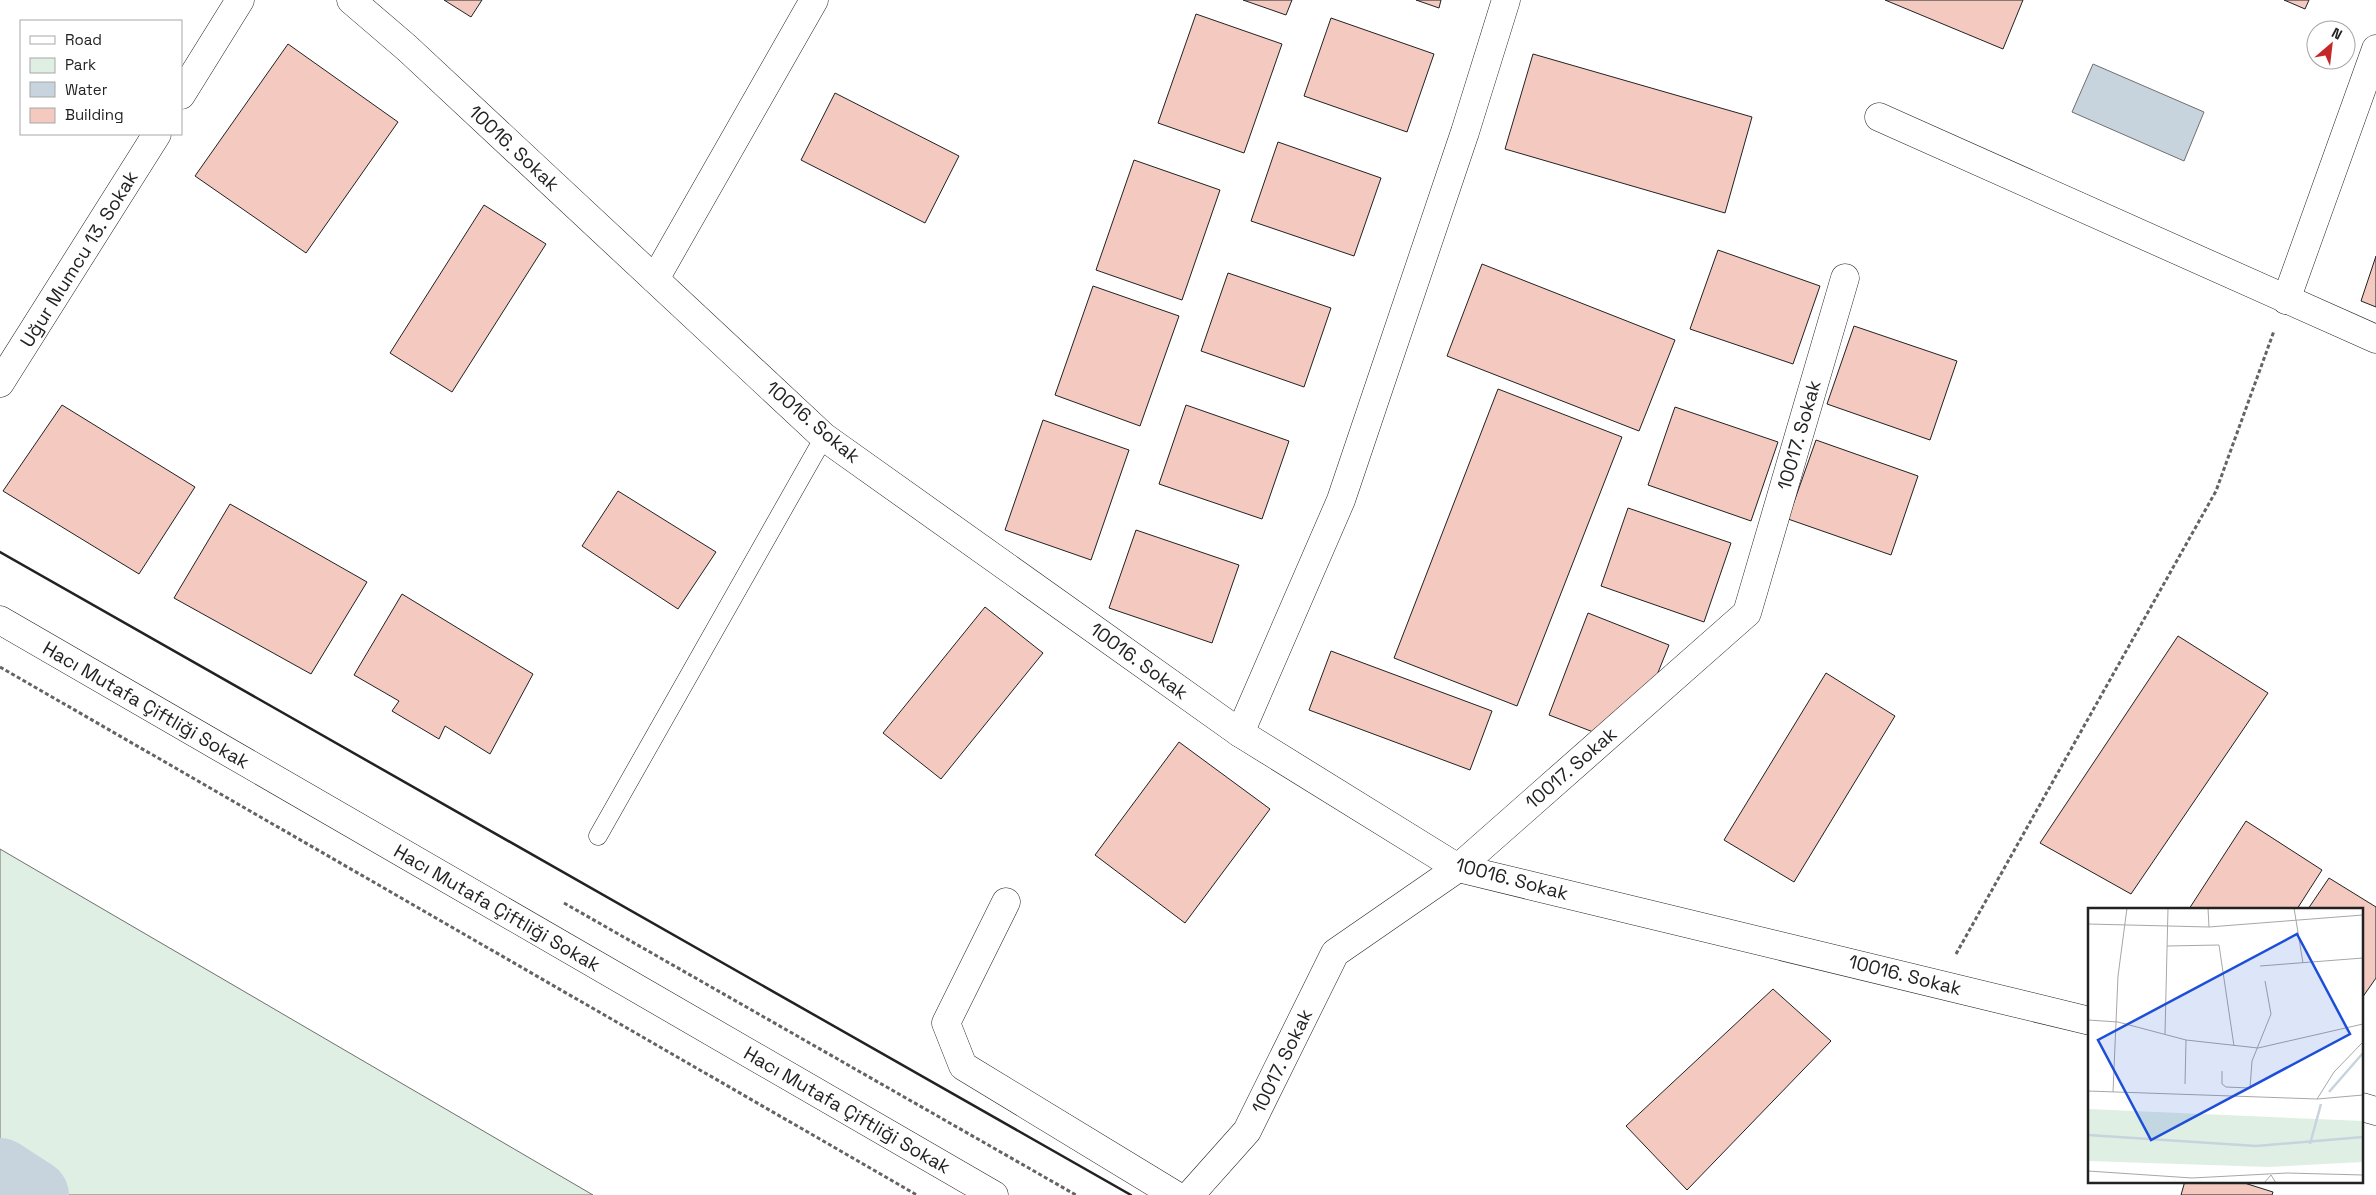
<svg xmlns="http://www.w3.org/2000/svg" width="2376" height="1195" font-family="'Space Grotesk',sans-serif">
<rect width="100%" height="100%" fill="#fff"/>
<!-- green -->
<polygon fill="#e0efe3" stroke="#6f6f6f" points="0,849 593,1195 0,1195"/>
<!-- water -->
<polygon fill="#c7d3dd" stroke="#6f6f6f" points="2093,64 2204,112 2184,161 2072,112"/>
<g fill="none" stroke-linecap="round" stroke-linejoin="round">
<!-- river -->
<polyline stroke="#c7d3dd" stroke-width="70" points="0,1173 34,1195"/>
</g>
<!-- building -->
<g fill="#f3c9c0" stroke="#222">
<polygon points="444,0 482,0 471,17"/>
<polygon points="1243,0 1292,0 1286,15"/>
<polygon points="1416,0 1441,0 1439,8"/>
<polygon points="1885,0 2023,0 2003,49"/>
<polygon points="2284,0 2309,0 2305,9"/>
<polygon points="1196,14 1282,44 1244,153 1158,123"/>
<polygon points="1331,18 1434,54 1407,132 1304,96"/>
<polygon points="288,44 398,122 306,253 195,176"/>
<polygon points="1533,54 1752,117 1725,213 1505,149"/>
<polygon points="835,93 959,156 925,223 801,160"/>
<polygon points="1278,142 1381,178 1354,256 1251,221"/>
<polygon points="1134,160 1220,190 1182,300 1096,270"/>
<polygon points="484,205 546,244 452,392 390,353"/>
<polygon points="1718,250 1820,286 1793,364 1690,329"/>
<polygon points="2376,256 2376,307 2361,301"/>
<polygon points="1482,264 1675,340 1639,431 1447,356"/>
<polygon points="1228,273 1331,308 1304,387 1201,351"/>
<polygon points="1093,286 1179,316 1140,426 1055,395"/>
<polygon points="1854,326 1957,361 1930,440 1827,404"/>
<polygon points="1498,389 1622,437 1517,706 1394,658"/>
<polygon points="62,405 195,487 139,574 3,491"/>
<polygon points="1186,405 1289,441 1262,519 1159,484"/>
<polygon points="1675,407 1778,442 1751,521 1648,485"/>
<polygon points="1043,420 1129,450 1091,560 1005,530"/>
<polygon points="1816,440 1918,476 1891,555 1788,519"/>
<polygon points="618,491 716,552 678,609 582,546"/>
<polygon points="230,504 367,582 311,674 174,598"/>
<polygon points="1628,508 1731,543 1704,622 1601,586"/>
<polygon points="1136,530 1239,565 1212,643 1109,608"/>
<polygon points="402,594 533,674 490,754 445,726 439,739 392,711 399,701 354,675"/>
<polygon points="985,607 1043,653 941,779 883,733"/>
<polygon points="1588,613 1669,645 1651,690 1601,735 1549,715"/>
<polygon points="2178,636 2268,693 2131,894 2040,843"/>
<polygon points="1331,651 1492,711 1470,770 1309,710"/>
<polygon points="1826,673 1895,716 1794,882 1724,840"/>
<polygon points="1179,742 1270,809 1185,923 1095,855"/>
<polygon points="2246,821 2322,870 2297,909 2189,909"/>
<polygon points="2329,878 2376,907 2376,978 2362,998 2362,909 2308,909"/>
<polygon points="1773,989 1831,1041 1687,1190 1626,1126"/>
<polygon points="2185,1181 2238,1181 2273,1192 2272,1195 2181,1195"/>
</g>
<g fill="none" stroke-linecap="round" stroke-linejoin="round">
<defs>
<polyline id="lane" points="598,836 824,437"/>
<g id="street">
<polyline points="351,0 407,48 824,437 1240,733 1458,868 2090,1021"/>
<polyline points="181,95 240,0"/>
<polyline points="1879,117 2376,339"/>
<polyline points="655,279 814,0"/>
<polyline points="2286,300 2376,49"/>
<polyline points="0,383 157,134"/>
<polyline points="1240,733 1341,500 1465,132 1506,0"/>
<polyline points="1006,902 946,1023 963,1066 1175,1195"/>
<polyline points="2362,1107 2376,1111"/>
<polyline points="1190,1195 1247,1131 1335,953 1458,868 1747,613 1845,278"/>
</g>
<polyline id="secondary" points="0,620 994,1195"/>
</defs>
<!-- lane casing -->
<use href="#lane" stroke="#222" stroke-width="19"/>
<!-- street casing -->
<use href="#street" stroke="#222" stroke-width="29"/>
<!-- secondary casing -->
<use href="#secondary" stroke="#222" stroke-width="29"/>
<!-- path -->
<g stroke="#646464" stroke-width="3" stroke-dasharray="4 2.5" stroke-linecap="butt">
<polyline points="0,667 917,1195"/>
<polyline points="564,903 1076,1195"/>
<polyline points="1956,954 2216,491 2274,331"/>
</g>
<!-- lane -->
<use href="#lane" stroke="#fff" stroke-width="18"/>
<!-- street -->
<use href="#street" stroke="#fff" stroke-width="28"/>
<!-- secondary -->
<use href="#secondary" stroke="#fff" stroke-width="28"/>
<!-- wall -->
<polyline stroke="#222" stroke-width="2.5" points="0,552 1131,1195"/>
</g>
<g text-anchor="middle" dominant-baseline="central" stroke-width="4" stroke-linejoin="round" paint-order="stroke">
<!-- street labels -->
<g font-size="19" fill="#222" stroke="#fff">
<text transform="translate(514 148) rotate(43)">10016. Sokak</text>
<text transform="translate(79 259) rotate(-58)">Uğur Mumcu 13. Sokak</text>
<text transform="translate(813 422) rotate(40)">10016. Sokak</text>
<text transform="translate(1799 435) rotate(-74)">10017. Sokak</text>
<text transform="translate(1139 661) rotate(36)">10016. Sokak</text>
<text transform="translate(146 705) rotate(30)">Hacı Mutafa Çiftliği Sokak</text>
<text transform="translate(1571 768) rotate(-41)">10017. Sokak</text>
<text transform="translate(1512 879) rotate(15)">10016. Sokak</text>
<text transform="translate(497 908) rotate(30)">Hacı Mutafa Çiftliği Sokak</text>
<text transform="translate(1905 975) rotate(14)">10016. Sokak</text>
<text transform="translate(1282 1061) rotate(-64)">10017. Sokak</text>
<text transform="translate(847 1110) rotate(30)">Hacı Mutafa Çiftliği Sokak</text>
</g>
</g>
<!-- overview -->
<g transform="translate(2088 908)">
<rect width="275" height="275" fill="#fff"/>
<path d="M0 201 275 213V254L181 259 0 253Z" fill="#e0efe3"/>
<path fill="none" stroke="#c7d3dd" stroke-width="2.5" d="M241 184 275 145M0 227 168 238 275 229M222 236 233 196"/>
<path fill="none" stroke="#a7a7a7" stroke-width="1" d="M120 0 121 19M206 0 215 55M0 16 121 19 275 7M79 38 131 37 146 138M172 58 275 50M0 112 30 114 98 132 170 140 275 116M77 126 80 0M134 163V176L138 179 162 180 164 153 183 106 177 73M97 176 98 132M0 183 229 191 275 187M25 184 30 68 39 0M229 191 246 164 275 134M0 263 104 270 199 265 275 267M176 275 183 267 188 275"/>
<path fill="#1d4ed8" fill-opacity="0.15" stroke="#1d4ed8" stroke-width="2.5" d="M209 26 262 126 63 232 10 132Z"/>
<rect width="275" height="275" fill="none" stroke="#222" stroke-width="2.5"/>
</g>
<!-- legend -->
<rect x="20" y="20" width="162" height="115" fill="#ffffff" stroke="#a7a7a7"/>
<rect x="30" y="36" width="25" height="8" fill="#ffffff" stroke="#a7a7a7"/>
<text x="65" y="45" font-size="15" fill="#222222">Road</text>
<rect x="30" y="58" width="25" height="15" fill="#e0efe3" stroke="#a7a7a7"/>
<text x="65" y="70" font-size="15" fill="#222222">Park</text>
<rect x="30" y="82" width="25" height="15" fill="#c7d3dd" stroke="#a7a7a7"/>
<text x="65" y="95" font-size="15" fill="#222222">Water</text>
<rect x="30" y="108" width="25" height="15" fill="#f3c9c0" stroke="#a7a7a7"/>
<text x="65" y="120" font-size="15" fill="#222222">Building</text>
<!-- north arrow -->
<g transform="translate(2331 45) rotate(28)"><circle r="24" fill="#ffffff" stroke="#a7a7a7"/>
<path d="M0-4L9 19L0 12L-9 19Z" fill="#c62828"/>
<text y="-8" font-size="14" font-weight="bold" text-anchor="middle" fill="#222222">N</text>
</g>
</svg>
